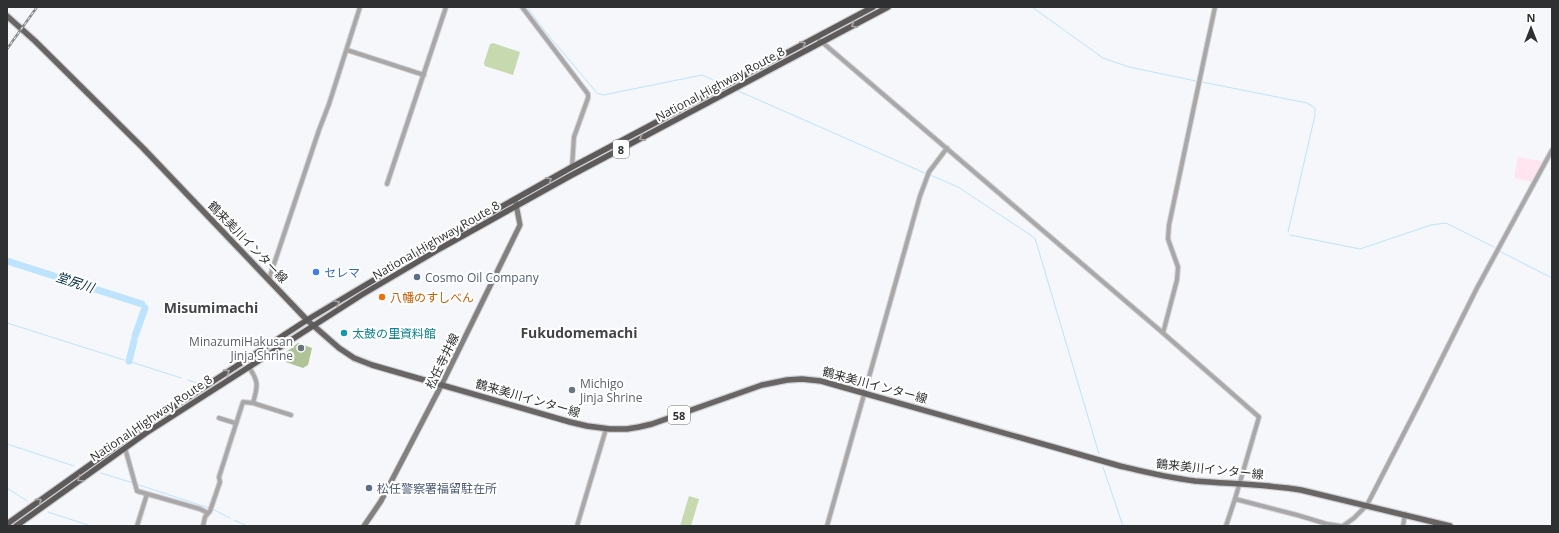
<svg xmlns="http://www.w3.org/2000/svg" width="1559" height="533" font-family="'Open Sans','Noto Sans JP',sans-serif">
<rect width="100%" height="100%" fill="#f5f7fb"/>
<!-- commercial -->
<polygon fill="#fee5ef" points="1518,157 1542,161 1531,182 1514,178"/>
<!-- green -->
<g fill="#c6d9af">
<polygon points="493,43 520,52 513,75 485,66 484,63 490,44"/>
<polygon points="689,496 699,499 691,526 680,526"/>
</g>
<!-- forest -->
<polygon fill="#b0c396" points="298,343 312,348 308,365 303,368 277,359"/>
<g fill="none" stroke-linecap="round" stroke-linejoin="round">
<!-- stream -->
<g stroke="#bde4fc" stroke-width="1">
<polyline points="527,7 544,30 597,93 603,95 702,75 722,84"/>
<polyline points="1032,7 1103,58 1129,67 1196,81"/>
<polyline points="1202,82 1307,103 1315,108 1315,115 1288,232"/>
<polyline points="736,90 927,174"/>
<polyline points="930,175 958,187 1035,238 1099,454"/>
<polyline points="1290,235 1360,249 1431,225 1446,223 1494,247"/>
<polyline points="1499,251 1552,278"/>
<polyline points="7,323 124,360"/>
<polyline points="128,361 181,378"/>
<polyline points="188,380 197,383"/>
<polyline points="7,444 74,466"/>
<polyline points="1103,467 1123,526"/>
<polyline points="101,473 133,483"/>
<polyline points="136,484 209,508"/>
<polyline points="7,488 27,501"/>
<polyline points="212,509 230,518"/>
<polyline points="48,512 91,526"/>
<polyline points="234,520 247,526"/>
</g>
<!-- river -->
<g stroke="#bde4fc" stroke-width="7">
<polyline points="7,261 142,304"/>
<polyline points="135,336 145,308"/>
<polyline points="129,361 134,341"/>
</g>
<defs>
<g id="tertiary">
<polyline points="522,7 588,94 588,98 574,137 572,167"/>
<polyline points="1215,7 1169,225 1168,239 1178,267 1177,280 1163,333 1259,417 1235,499 1226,526"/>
<polyline points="816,37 1163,333"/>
<polyline points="347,50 424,75"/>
<polyline points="387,184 446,7"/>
<polyline points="269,279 319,130 329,104 360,7"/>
<path d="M248 366C259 381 258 386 253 403"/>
<polyline points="219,418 235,423"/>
<polyline points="125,448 137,491 200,509 208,513"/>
<polyline points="1235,499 1297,515 1327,524 1340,526"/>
<polyline points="137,526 147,494"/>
<polyline points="203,526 205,517 210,511 220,482 219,477 243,402 253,403 291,415"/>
<polyline points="577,526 606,429"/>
<polyline points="827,526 920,196 929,172 947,148"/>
<polyline points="1343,526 1354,518 1367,505 1420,402 1477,288 1552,150"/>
<polyline points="1403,526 1405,514"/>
</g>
<polyline id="secondary" points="364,526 381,501 442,384 520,225 515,199"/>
<path id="primary" d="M7 16 35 41 143 148 307 320 339 348 354 358 372 365 570 422 587 426 610 429H627L639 427 652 424 762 385 787 380 802 379 821 381 1120 466C1145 472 1169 478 1195 481 1230 484 1266 484 1301 490L1450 526"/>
<g id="trunk">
<polyline points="7,524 143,427 307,320 419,253 572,167 873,7"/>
<polyline points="16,526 146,433 363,294 441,248 570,176 888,7"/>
</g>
</defs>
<!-- tertiary casing -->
<use href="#tertiary" stroke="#d1d3d7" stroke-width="6"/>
<!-- secondary casing -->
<use href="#secondary" stroke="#d1d3d7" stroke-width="7"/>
<!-- primary casing -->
<use href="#primary" stroke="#d1d3d7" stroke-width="8"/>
<!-- trunk casing -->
<use href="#trunk" stroke="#d1d3d7" stroke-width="8"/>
<!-- tertiary -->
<use href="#tertiary" stroke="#a9a7a7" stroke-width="4"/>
<!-- secondary -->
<use href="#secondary" stroke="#838080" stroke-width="5"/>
<!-- primary -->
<use href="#primary" stroke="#696565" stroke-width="5.5"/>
<!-- trunk -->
<use href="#trunk" stroke="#5e5a5a" stroke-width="5.5"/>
<defs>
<polyline id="rail" points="7,49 37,7"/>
</defs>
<!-- rail casing -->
<use href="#rail" stroke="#86888a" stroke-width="2.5"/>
<!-- rail -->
<use href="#rail" stroke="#fff" stroke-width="1" stroke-dasharray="3" stroke-linecap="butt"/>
</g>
<!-- one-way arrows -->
<defs><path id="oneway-chevron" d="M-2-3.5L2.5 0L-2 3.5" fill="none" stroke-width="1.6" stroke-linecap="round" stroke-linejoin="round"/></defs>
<g stroke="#a6a4a4">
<use href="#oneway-chevron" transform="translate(854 25) rotate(152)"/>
<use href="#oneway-chevron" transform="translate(803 44) rotate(-28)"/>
<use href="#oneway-chevron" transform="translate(642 138) rotate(152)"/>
<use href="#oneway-chevron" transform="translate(549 180) rotate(-29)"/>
<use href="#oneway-chevron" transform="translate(337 303) rotate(-30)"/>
<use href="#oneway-chevron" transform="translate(227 372) rotate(-33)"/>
<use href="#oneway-chevron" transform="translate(80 479) rotate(145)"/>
<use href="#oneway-chevron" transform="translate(39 501) rotate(-36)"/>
</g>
<!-- markers -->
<circle fill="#3f7fe0" stroke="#fff" stroke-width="1.5" cx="316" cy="272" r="4"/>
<g fill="#5c6f8a" stroke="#fff" stroke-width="1.5">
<circle cx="417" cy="277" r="4"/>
<circle cx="369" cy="488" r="4"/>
</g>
<circle fill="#e8710a" stroke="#fff" stroke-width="1.5" cx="382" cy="297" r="4"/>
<circle fill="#0f9aa8" stroke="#fff" stroke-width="1.5" cx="344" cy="333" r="4"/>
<g fill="#6b7280" stroke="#fff" stroke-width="1.5">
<circle cx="301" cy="348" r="4"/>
<circle cx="572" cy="390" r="4"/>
</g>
<g text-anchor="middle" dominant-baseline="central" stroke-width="4" stroke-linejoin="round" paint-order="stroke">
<!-- shield labels -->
<g fill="#fff" stroke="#6d6e6f" stroke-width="1">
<rect x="613" y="140" width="16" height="18" rx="3"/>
<rect x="668" y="406" width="22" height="18" rx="3"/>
</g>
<g font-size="11" font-weight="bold" fill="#2f3031">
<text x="621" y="149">8</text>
<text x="679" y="415">58</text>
</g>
<!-- street labels -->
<g font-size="12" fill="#2f3031" stroke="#fff">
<text transform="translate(720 84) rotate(-28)">National Highway Route 8</text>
<text transform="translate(436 240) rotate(-30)">National Highway Route 8</text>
<text transform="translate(248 242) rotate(46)">鶴来美川インター線</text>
<text transform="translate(442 361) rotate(-64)">松任寺井線</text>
<text transform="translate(875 385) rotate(15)">鶴来美川インター線</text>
<text transform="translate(528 398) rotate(16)">鶴来美川インター線</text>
<text transform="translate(151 418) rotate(-34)">National Highway Route 8</text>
<text transform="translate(1210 469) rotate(6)">鶴来美川インター線</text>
</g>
<!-- shop labels -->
<g font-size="12" fill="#366cbe" stroke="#fff" text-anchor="start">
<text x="324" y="272">セレマ</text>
</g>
<!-- service labels -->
<g font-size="12" fill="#4e5e75" stroke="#fff" text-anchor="start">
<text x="425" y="277">Cosmo Oil Company</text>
<text x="377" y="488">松任警察署福留駐在所</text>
</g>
<!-- food labels -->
<g font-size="12" fill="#c56008" stroke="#fff" text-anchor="start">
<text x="390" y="297">八幡のすしべん</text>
</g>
<!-- culture labels -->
<g font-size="12" fill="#0d838f" stroke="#fff" text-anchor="start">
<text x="352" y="333">太鼓の里資料館</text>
</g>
<!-- worship labels -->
<g font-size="12" fill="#5b616d" stroke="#fff" text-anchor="end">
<text x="293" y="341">MinazumiHakusan<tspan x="293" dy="14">Jinja Shrine</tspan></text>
<text x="580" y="383" text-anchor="start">Michigo<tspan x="580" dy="14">Jinja Shrine</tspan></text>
</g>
<!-- water labels -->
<g font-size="13" font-style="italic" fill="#032d42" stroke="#fff">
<text transform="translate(75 282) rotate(18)">堂尻川</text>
</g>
<!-- quarter labels -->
<g font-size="14" font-weight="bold" fill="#434447" stroke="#fff">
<text x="211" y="307">Misumimachi</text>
<text x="579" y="332">Fukudomemachi</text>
</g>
</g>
<!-- border -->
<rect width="1559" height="533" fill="none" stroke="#2f3031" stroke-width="16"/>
<!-- north arrow -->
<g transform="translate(1531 28)" stroke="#ffffff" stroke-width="3" paint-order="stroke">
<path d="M0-3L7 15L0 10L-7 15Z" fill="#2f3031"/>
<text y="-6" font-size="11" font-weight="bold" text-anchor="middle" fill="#2f3031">N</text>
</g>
</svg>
